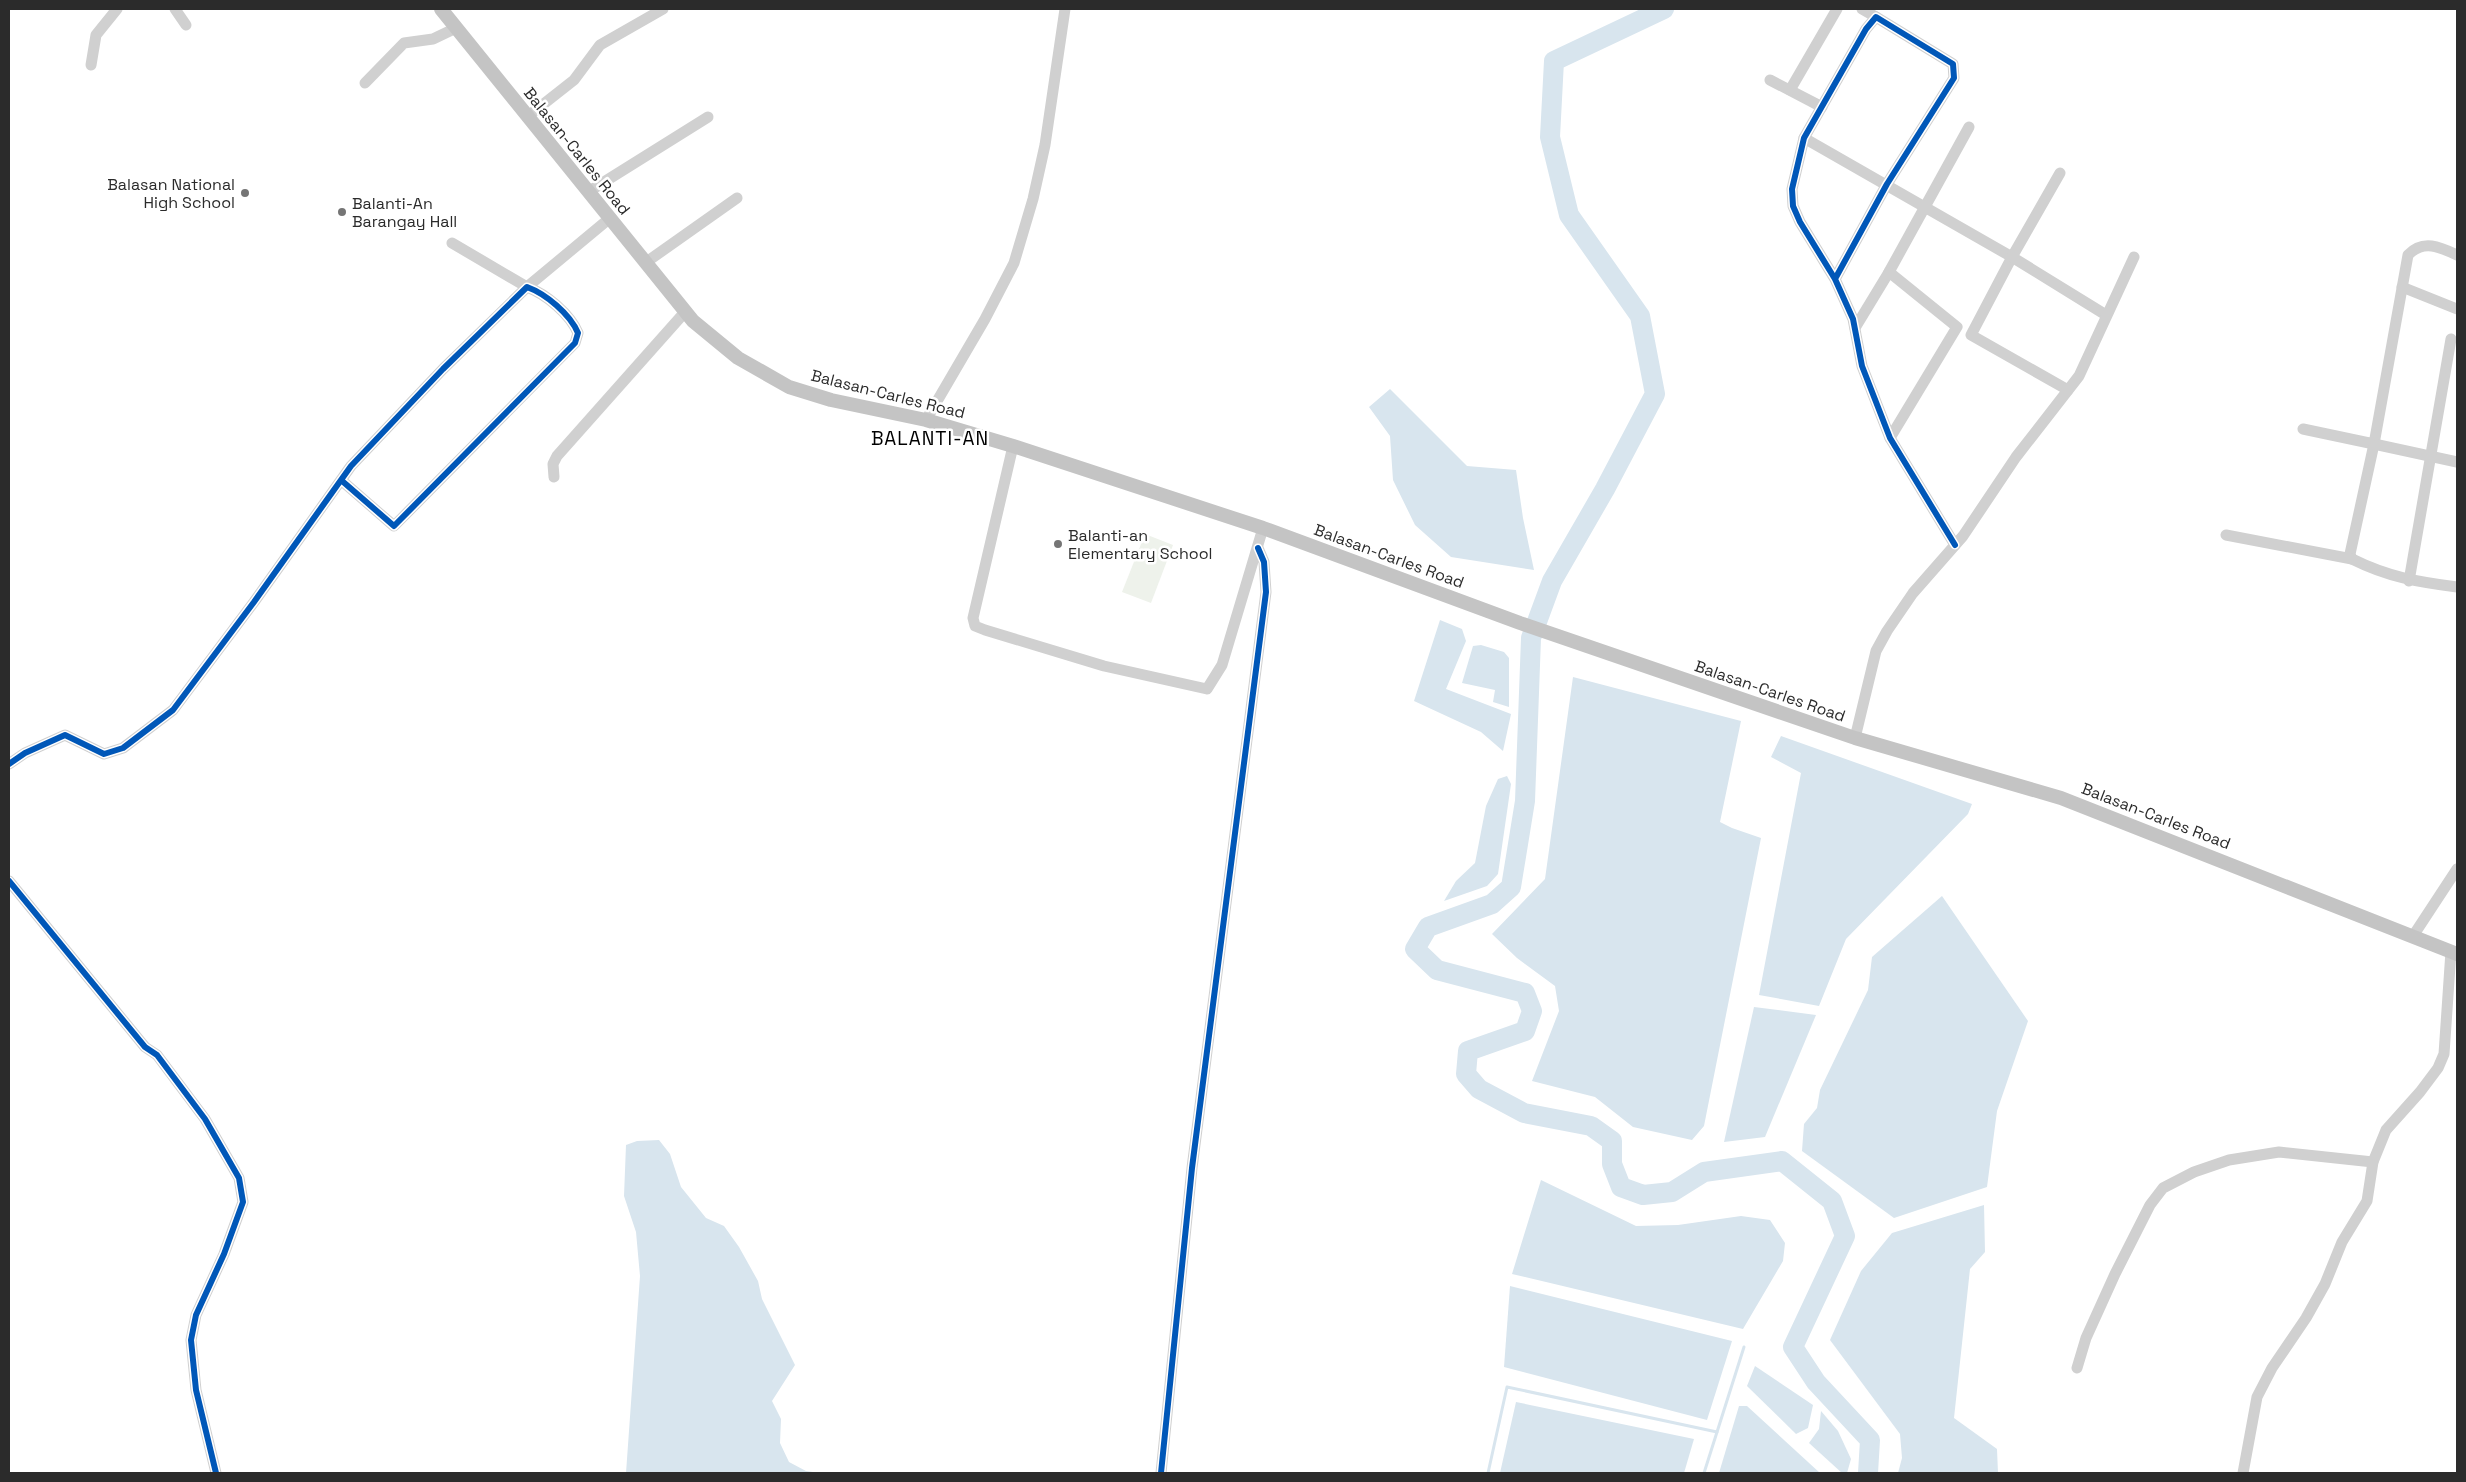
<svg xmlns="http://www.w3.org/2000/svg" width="2466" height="1482" font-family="'Space Grotesk',sans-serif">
<rect width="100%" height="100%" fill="#fff"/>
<!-- green -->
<polygon fill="#eef2eb" points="1145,534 1173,545 1151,603 1122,592"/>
<!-- water -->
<g fill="#d8e5ee">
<polygon points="1390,389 1467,466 1516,470 1523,518 1534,570 1451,557 1415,525 1393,480 1390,436 1369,407"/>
<polygon points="1440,620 1462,629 1466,641 1446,689 1511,714 1503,751 1481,732 1414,701"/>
<polygon points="1481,645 1504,652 1509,658 1509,707 1493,702 1495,690 1462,683 1473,646"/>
<polygon points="1573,677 1741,721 1720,822 1732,828 1761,838 1704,1126 1692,1140 1633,1127 1595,1097 1532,1081 1559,1011 1555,986 1517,958 1492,934 1545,879"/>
<polygon points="1781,736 1972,804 1968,814 1846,939 1819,1006 1759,995 1801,773 1771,757"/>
<polygon points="1507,776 1511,784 1498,874 1487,886 1444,901 1456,881 1475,863 1486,806 1498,779"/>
<polygon points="1942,896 2028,1021 1997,1111 1987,1187 1894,1218 1802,1151 1804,1124 1817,1108 1820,1090 1868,990 1872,957"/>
<polygon points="1754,1007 1816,1015 1765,1137 1724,1142"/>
<polygon points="659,1140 670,1154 681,1187 706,1218 724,1226 739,1247 758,1281 762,1299 795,1365 772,1401 781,1419 780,1443 789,1462 806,1471 820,1473 626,1473 640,1276 636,1232 624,1196 626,1145 637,1141"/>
<polygon points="1541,1180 1636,1226 1678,1225 1741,1216 1770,1220 1785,1243 1783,1261 1743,1329 1512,1274"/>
<polygon points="1984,1205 1985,1252 1970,1269 1954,1418 1997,1449 1998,1473 1898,1473 1902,1458 1900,1434 1830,1340 1861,1271 1892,1233"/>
<polygon points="1510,1286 1732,1341 1707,1420 1504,1367"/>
<polygon points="1755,1366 1813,1405 1808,1428 1796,1434 1747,1386"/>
<polygon points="1516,1402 1694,1439 1684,1473 1500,1473"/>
<polygon points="1739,1406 1747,1406 1820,1473 1719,1473"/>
<polygon points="1821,1411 1838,1431 1851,1459 1847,1473 1842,1473 1809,1443 1819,1429"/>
</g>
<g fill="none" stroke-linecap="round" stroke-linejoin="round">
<!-- stream -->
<g stroke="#d8e5ee" stroke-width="3">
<polyline points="1488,1473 1507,1387 1717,1432"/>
<polyline points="1704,1473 1744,1347"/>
</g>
<!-- river -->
<polyline stroke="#d8e5ee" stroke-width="20" points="1664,9 1554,61 1550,137 1569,215 1640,316 1655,394 1605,489 1552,581 1531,638 1525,801 1511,887 1492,904 1428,927 1415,949 1437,970 1525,993 1532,1011 1525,1031 1468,1051 1466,1074 1479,1089 1524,1113 1591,1126 1612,1141 1612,1164 1621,1187 1643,1195 1672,1192 1704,1172 1782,1161 1832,1201 1845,1236 1793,1347 1816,1382 1870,1440 1868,1473"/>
<!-- minor -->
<g stroke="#d0d0d0" stroke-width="11">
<polyline points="175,9 186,25"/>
<polyline points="1862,9 1876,17"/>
<polyline points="91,65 96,35 117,9"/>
<polyline points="1770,80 1822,107"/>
<polyline points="365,83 404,43 433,39 456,28"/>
<polyline points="1790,90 1837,9"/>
<polyline points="527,117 574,80 600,45 663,9"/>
<polyline points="1804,138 2012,257 1971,335 2068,390"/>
<polyline points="2060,173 2012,257 2106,315"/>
<polyline points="588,192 708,117"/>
<polyline points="452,243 527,287 610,218"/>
<polyline points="645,263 737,198"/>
<polyline points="1889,272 1969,127"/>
<polyline points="1835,279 1887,184 1954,78 1953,64 1876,17 1866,29 1804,138 1792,189 1793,206 1800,222 1835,279 1853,319 1862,366 1890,438 1955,545"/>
<polyline points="2402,287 2457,309"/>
<polyline points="1855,328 1889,272 1957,327 1890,438"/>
<polyline points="926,420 985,319 1014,263 1033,199 1045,145 1065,9"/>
<path d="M2303 429 2374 444 2408 255C2423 239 2440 247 2457 255"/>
<polyline points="1013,446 973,618 975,626 985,630 1104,666 1207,689 1222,665 1263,528"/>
<path d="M2457 462 2374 444 2350 554 2352 559C2388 577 2418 582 2457 587"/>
<polyline points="554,477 553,464 557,456 685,312"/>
<polyline points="2226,535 2352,559"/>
<polyline points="2409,581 2451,339"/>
<polyline points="1855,738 1876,651 1887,631 1913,593 1963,536 2016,457 2079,376 2134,257"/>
<path d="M9 764 25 753 65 735 104 754 123 748 173 710 254 602 351 466 443 369 527 287C546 294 570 314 578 333L575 343 394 526 341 480"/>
<polyline points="9,881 145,1047 157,1055 205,1119 239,1178 243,1202 224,1254 196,1315 191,1340 196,1390 216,1473"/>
<polyline points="2413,936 2457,869"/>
<polyline points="2077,1368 2086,1338 2115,1274 2150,1205 2163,1188 2194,1172 2229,1160 2279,1152 2373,1162"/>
<polyline points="1161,1473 1192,1168 1266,592 1264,562 1258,548"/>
<polyline points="2243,1473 2257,1397 2272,1368 2306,1318 2325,1284 2342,1242 2367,1201 2373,1162 2386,1130 2420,1092 2438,1068 2444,1054 2451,951"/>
</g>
<!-- major -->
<polyline stroke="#c4c4c4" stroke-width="14" points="441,9 693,321 738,358 789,387 831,400 926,420 1013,446 1263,528 1520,623 1855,738 2061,798 2457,954"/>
<defs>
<g id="cycleway">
<polyline points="1835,279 1887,184 1954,78 1953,64 1876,17 1866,29 1804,138 1792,189 1793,206 1800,222 1835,279 1853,319 1862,366 1890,438 1955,545"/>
<path d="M9 764 25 753 65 735 104 754 123 748 173 710 254 602 351 466 443 369 527 287C546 294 570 314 578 333L575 343 394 526 341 480"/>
<polyline points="9,881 145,1047 157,1055 205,1119 239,1178 243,1202 224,1254 196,1315 191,1340 196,1390 216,1473"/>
<polyline points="1161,1473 1192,1168 1266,592 1264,562 1258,548"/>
</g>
</defs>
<!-- cycleway casing -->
<use href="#cycleway" stroke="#fff" stroke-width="9"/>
<!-- cycleway -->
<use href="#cycleway" stroke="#0057b8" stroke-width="6"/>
</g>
<!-- markers -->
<g fill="#757575" stroke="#fff" stroke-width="2">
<circle cx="245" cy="193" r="5"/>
<circle cx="342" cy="212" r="5"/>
<circle cx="1058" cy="544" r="5"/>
</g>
<g text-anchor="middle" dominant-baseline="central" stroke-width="5" stroke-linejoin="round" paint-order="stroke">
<!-- street labels -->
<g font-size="16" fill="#2b2b2b" stroke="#fff">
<text transform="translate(577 151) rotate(51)">Balasan-Carles Road</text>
<text transform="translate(888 394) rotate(14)">Balasan-Carles Road</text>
<text transform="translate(1389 556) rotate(20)">Balasan-Carles Road</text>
<text transform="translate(1770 691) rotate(19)">Balasan-Carles Road</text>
<text transform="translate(2156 816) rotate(21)">Balasan-Carles Road</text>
</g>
<!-- poi labels -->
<g font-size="16" fill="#2b2b2b" stroke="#fff" text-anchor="start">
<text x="235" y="184" text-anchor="end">Balasan National<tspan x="235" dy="18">High School</tspan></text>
<text x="352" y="203">Balanti-An<tspan x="352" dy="18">Barangay Hall</tspan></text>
<text x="1068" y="535">Balanti-an<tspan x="1068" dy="18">Elementary School</tspan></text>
</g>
<!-- quarter labels -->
<g font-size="19" letter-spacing="1" fill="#000" stroke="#fff">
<text x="930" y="438">BALANTI-AN</text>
</g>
</g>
<!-- border -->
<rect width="2466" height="1482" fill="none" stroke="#2b2b2b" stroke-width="20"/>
</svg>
